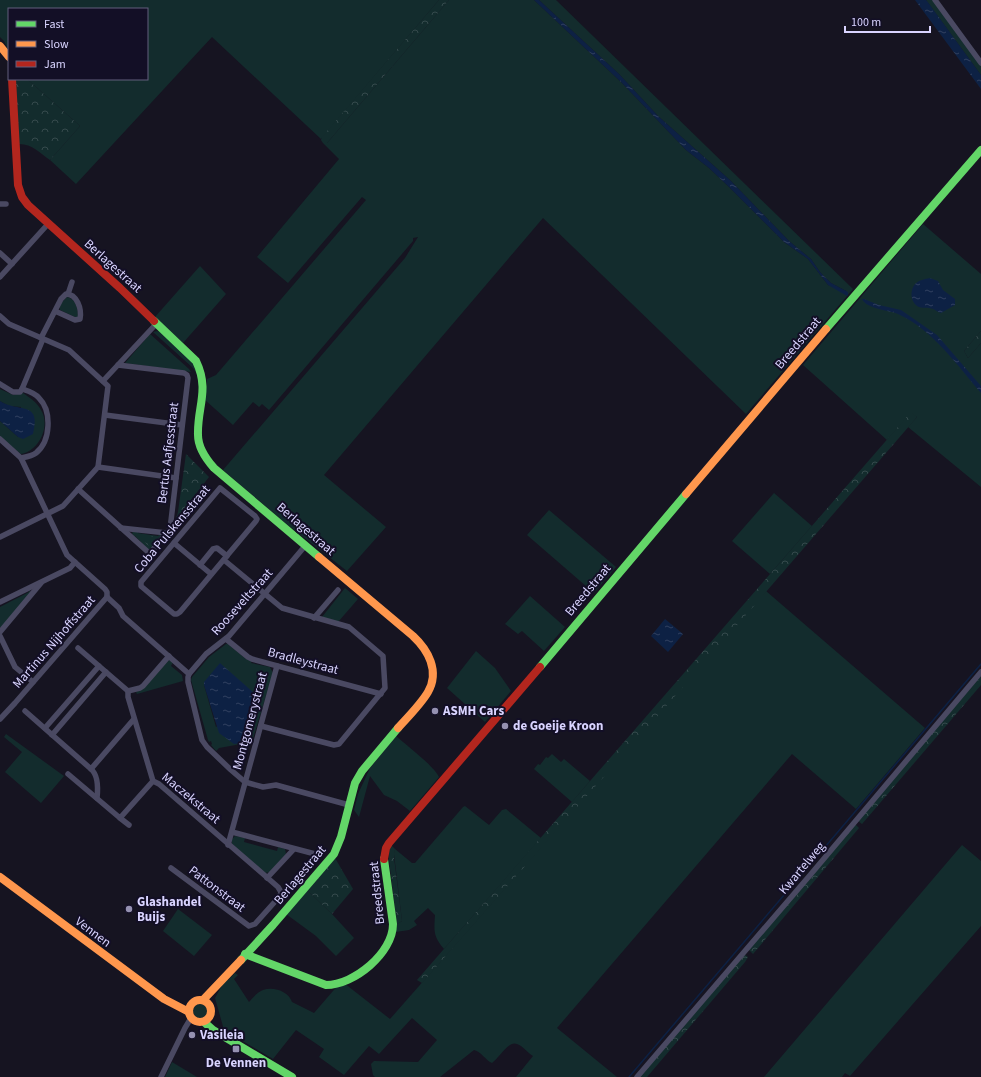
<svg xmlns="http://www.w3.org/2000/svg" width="981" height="1077" font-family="'Source Sans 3',sans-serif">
<defs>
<pattern id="forest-crowns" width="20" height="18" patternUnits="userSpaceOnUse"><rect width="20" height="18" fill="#132c2d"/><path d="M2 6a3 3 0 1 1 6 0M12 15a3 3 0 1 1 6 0" fill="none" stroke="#354a4c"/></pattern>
<pattern id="water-ripples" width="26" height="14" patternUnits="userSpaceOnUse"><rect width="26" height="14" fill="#0d2144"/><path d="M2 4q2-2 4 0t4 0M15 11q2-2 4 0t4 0" fill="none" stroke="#304060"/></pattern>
</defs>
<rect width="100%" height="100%" fill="#161421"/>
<!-- grass -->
<g fill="#132c2d" fill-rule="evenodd">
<polygon points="0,0 439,0 321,139 212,37 76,184 50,160 80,126 27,79 147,79 147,9 9,9 9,51 4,41 0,37"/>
<polygon points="449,0 534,0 622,83 686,150 709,168 728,186 784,242 808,259 828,285 848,292 831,283 820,272 811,259 789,241 731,181 658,116 619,74 539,0 556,0 853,289 746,414 543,218 324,475 386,527 347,571 284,522 223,470 405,258 418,237 413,238 413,241 269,410 262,404 259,407 253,402 233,425 205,400 207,379 216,375 366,200 362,197 288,283 257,257 339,159 323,143 327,143"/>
<polygon points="926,0 933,0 981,65 981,75"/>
<polygon points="923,224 981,274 981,331 964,351 968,358 981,343 981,487 908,427 917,417 911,413 887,440 803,365"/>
<polygon points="200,266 226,294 183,343 155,317"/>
<path d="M67 297C76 299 78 308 78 317H75L60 310C59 304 63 301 67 297Z"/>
<polygon points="157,331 160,332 187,356 195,365 199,379 196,372 192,367 153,332"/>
<polygon points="150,334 189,369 191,372 125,363"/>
<path d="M0 389 13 395 23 393C30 398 37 402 41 410 51 426 39 451 21 454L0 437V421L18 437 21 407 9 406 0 401Z"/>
<polygon points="774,493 812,526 770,574 732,541"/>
<polygon points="549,510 616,567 594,593 527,535"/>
<polygon points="134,531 138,532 138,533 158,536 160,534 161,536 150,549 148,549 135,536 134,537 132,533"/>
<polygon points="345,588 358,599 338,622 322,617"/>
<polygon points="29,591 30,591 31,592 2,627 0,627 0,607 29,592"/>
<path d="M766 591 925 728 856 809 792 754 557 1028 617 1077H516L533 1056C528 1053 523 1046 517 1044 509 1040 499 1058 492 1063 485 1060 482 1052 474 1050L440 1077H375L373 1075 371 1064 374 1061 418 1062 437 1040 412 1018 379 1054 369 1046 344 1075 319 1057 324 1049 296 1030 273 1059 224 1030 215 998 225 980H228L235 973 238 975 234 979 249 1002C253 998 257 992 263 990 274 986 289 992 292 1002L314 1013 339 984 344 983 390 1019Z"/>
<polygon points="530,596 565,627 544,651 522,631 518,634 505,624"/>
<path d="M226 644H228L246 659 252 661 251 663 270 667 273 673 252 742 219 748 216 751 211 745 212 744 211 741 209 742 208 740 191 680 192 677 209 657ZM204 685 254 693 216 727Z"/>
<polygon points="476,651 495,668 511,691 485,722 447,688"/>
<polygon points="169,660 173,662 171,666 182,675 183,681 137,694 136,692 144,688"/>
<polygon points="6,734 64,776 41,803 5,772 22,752 4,737"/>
<path d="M396 736C406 745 434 766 439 777L410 811 397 801 384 795 370 776 359 817 354 810 358 794 370 768Z"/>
<polygon points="552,754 561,762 564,759 590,781 572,802 534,769 538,764 540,765 546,757 548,758"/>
<path d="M465 806 489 825 502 810 506 809 541 838 444 949C433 936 434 931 435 915L428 908 414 921 417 925 409 930 396 932 397 924 402 921 394 854 395 849 412 863H415L463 807Z"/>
<polygon points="235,836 245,838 244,842 277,851 278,847 285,849 286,854 270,872 265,873 232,844 232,839"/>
<polygon points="962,845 981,861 981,926 850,1076 845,1073 842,1077 764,1077"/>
<polygon points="307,890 332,914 354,938 336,956 316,936 286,914"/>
<polygon points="178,909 212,935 194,956 163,931"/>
<circle cx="200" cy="1011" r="7"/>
<polygon points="172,1062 197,1077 165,1077"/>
</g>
<!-- forest -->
<g fill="url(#forest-crowns)">
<polygon points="439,0 449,0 327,143 323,143 321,140 322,137"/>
<path d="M14 79H27L80 126 50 160C40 153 31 143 18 144Z"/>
<polygon points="981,331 981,343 968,358 964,351"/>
<polygon points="911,412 917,417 721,644 422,983 417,980"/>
<polygon points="186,454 209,477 176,519 178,512"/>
<polygon points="141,535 157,537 157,539 150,547 139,537"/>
<polygon points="981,676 981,685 862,824 857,820"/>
<polygon points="855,824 859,828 753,954 748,949"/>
<polygon points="391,845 395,849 394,858 402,921 397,924 389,860 389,851"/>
<polygon points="259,850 270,859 266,863 255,854"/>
<polygon points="335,858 353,889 332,914 307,890"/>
<polygon points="744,954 748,957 745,962 647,1077 638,1077"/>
</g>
<!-- water -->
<g fill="url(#water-ripples)">
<polygon points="534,0 539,0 619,74 658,116 731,181 789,241 811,259 820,272 831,283 848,292 848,295 847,296 828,285 808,259 784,242 728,186 709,168 686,150 622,83"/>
<polygon points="915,0 926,0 927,1 981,75 981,89"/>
<path d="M930 278 938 281 943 290 955 299V305L941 313C937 312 936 310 933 309 928 307 922 309 917 306 910 301 910 290 915 284 919 280 925 279 930 278Z"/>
<path d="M862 299H864L879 305 901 310 937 335 981 386V393C957 365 933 330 898 314 889 310 866 309 862 299Z"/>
<path d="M0 401C18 413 42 400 33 434L23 439 18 437 0 421Z"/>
<polygon points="665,619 683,634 668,652 651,636"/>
<polygon points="220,663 254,693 241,743 234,744 219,733 204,685 204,682"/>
</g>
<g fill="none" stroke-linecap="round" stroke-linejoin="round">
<!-- stream -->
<polyline stroke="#0d2144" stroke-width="1.5" points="629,1077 981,664"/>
<!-- street -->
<g stroke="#4a4962" stroke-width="5.5">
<polyline points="935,0 981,63"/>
<polyline points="0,204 6,204"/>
<polyline points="0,253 12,264"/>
<polyline points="0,277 48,224"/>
<polyline points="68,294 72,282"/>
<polyline points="0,316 9,324 69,350 108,386 98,467 63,506 0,537"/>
<path d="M41 338 61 299 66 294C77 294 82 309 80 319L75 320 55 311"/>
<polyline points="103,381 157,323"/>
<path d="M0 384 13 392H20L22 389C28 391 35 393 39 398 52 411 51 441 36 453 32 456 26 457 21 458"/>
<polyline points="22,389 43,339"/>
<polyline points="105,415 182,425"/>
<polyline points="0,439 21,458 67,555 105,589 107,592 107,597"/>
<polyline points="98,467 176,478"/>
<polygon points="220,488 255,516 257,519 256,521 180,612 177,614 174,614 142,587 141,586 141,582"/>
<polyline points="78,489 148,552 151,552 170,529 188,378 187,375 184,373 118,365"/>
<polyline points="121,528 167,533"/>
<polyline points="174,543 211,574"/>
<polyline points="305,546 229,636 206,654 189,674 188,677 188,682 202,740 207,747 231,770 245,782 263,787 276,785 349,805"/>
<polyline points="224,560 282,608 349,627 383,656 385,688 339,744 334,745 261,726"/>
<polyline points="200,565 213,549 217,548 227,556"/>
<polyline points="107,597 119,608 123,616 189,674"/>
<polyline points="0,602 70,568 75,562"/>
<polyline points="314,618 338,590"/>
<polyline points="0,632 41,583"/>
<polyline points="0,636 15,667 33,682"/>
<polyline points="226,639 248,657 252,659 381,694"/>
<polyline points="78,648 128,691 140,688 143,686 169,656"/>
<polyline points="128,691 128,697 153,781 159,784 278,887 281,892 280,896 255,924 249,926 171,868"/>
<polyline points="25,711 91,769 134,719"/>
<polyline points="0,719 15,703 107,597"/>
<polyline points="45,728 99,666"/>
<polyline points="52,735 106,672"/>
<path d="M91 769C98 775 98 789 97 798"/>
<polyline points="68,774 120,818 153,781"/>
<polyline points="120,818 129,825"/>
<polyline points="232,832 319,855"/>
<polyline points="228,845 277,666"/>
<polyline points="267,878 294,849"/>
<polyline points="161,1077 185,1028 191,1018"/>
<polyline points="637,1077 811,874 981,672"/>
</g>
<!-- fast -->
<g stroke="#63d668" stroke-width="8">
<path d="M154 321 196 361C210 390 197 407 198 435 198 447 206 459 214 468L319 557"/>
<polyline points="826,329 981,150"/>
<polyline points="540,667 686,494"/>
<path d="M245 954 326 985C354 985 393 953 393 924L384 859"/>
<polyline points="241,960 273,925 334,854 341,837 355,783 362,771 398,728"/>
<polyline points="204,1022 213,1030 292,1077"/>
</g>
<!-- slow -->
<g stroke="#ff974d" stroke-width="8">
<polyline points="0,46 9,57"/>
<polyline points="686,494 826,329"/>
<path d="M319 557 413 636C428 650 440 671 428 692 421 704 407 718 398 728"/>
<polyline points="0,877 164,999 189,1012"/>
<circle cx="200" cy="1011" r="11"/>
<polyline points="203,1000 241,960"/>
</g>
<!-- jam -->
<g stroke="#b3261e" stroke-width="8">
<polyline points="12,79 18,185 22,197 28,205 120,288 154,321"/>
<polyline points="384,859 386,848 389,843 540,667"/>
</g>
</g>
<!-- markers -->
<g fill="#9591b1" stroke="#130f26" stroke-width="1.5">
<circle cx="435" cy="711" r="4"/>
<circle cx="505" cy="726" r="4"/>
<circle cx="129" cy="909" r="4"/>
<circle cx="192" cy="1035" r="4"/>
<rect x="232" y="1045" width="8" height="8" rx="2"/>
</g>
<g text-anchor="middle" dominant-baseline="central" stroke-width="4" stroke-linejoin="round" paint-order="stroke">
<!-- street labels -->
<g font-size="13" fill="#d9d4ff" stroke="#130f26">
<text transform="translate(113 266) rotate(42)">Berlagestraat</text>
<text transform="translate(798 343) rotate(-50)">Breedstraat</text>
<text transform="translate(168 453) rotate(-83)">Bertus Aafjesstraat</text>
<text transform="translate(172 529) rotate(-50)">Coba Pulskensstraat</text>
<text transform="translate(306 529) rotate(41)">Berlagestraat</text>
<text transform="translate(588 590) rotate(-50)">Breedstraat</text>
<text transform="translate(242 602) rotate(-48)">Rooseveltstraat</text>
<text transform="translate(54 642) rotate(-49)">Martinus Nijhoffstraat</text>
<text transform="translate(303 661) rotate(15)">Bradleystraat</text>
<text transform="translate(250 721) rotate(-75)">Montgomerystraat</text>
<text transform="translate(191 798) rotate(40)">Maczekstraat</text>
<text transform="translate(802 868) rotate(-50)">Kwartelweg</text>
<text transform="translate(300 875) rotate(-50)">Berlagestraat</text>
<text transform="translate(217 889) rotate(37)">Pattonstraat</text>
<text transform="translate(377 893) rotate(-96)">Breedstraat</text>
<text transform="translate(93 932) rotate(37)">Vennen</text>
</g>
<!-- poi labels -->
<g font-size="13" font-weight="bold" fill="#d9d4ff" stroke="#130f26" text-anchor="start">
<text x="443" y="711">ASMH Cars</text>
<text x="513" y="726">de Goeije Kroon</text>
<text x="137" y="902">Glashandel<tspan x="137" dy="15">Buijs</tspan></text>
<text x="200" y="1035">Vasileia</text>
<text x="236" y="1063" text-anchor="middle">De Vennen</text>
</g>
</g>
<!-- legend -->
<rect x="8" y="8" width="140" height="72" fill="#130f26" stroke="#625e7d"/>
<rect x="16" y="21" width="20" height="6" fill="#63d668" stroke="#625e7d"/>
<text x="44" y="28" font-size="12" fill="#d9d4ff">Fast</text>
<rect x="16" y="41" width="20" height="6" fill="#ff974d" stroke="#625e7d"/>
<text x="44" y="48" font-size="12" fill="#d9d4ff">Slow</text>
<rect x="16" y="61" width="20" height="6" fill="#b3261e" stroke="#625e7d"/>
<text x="44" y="68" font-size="12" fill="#d9d4ff">Jam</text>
<!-- scale -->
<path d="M845 26v6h85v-6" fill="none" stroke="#d9d4ff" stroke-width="2"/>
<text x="851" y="26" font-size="12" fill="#d9d4ff" stroke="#130f26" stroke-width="3" paint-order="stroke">100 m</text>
</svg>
